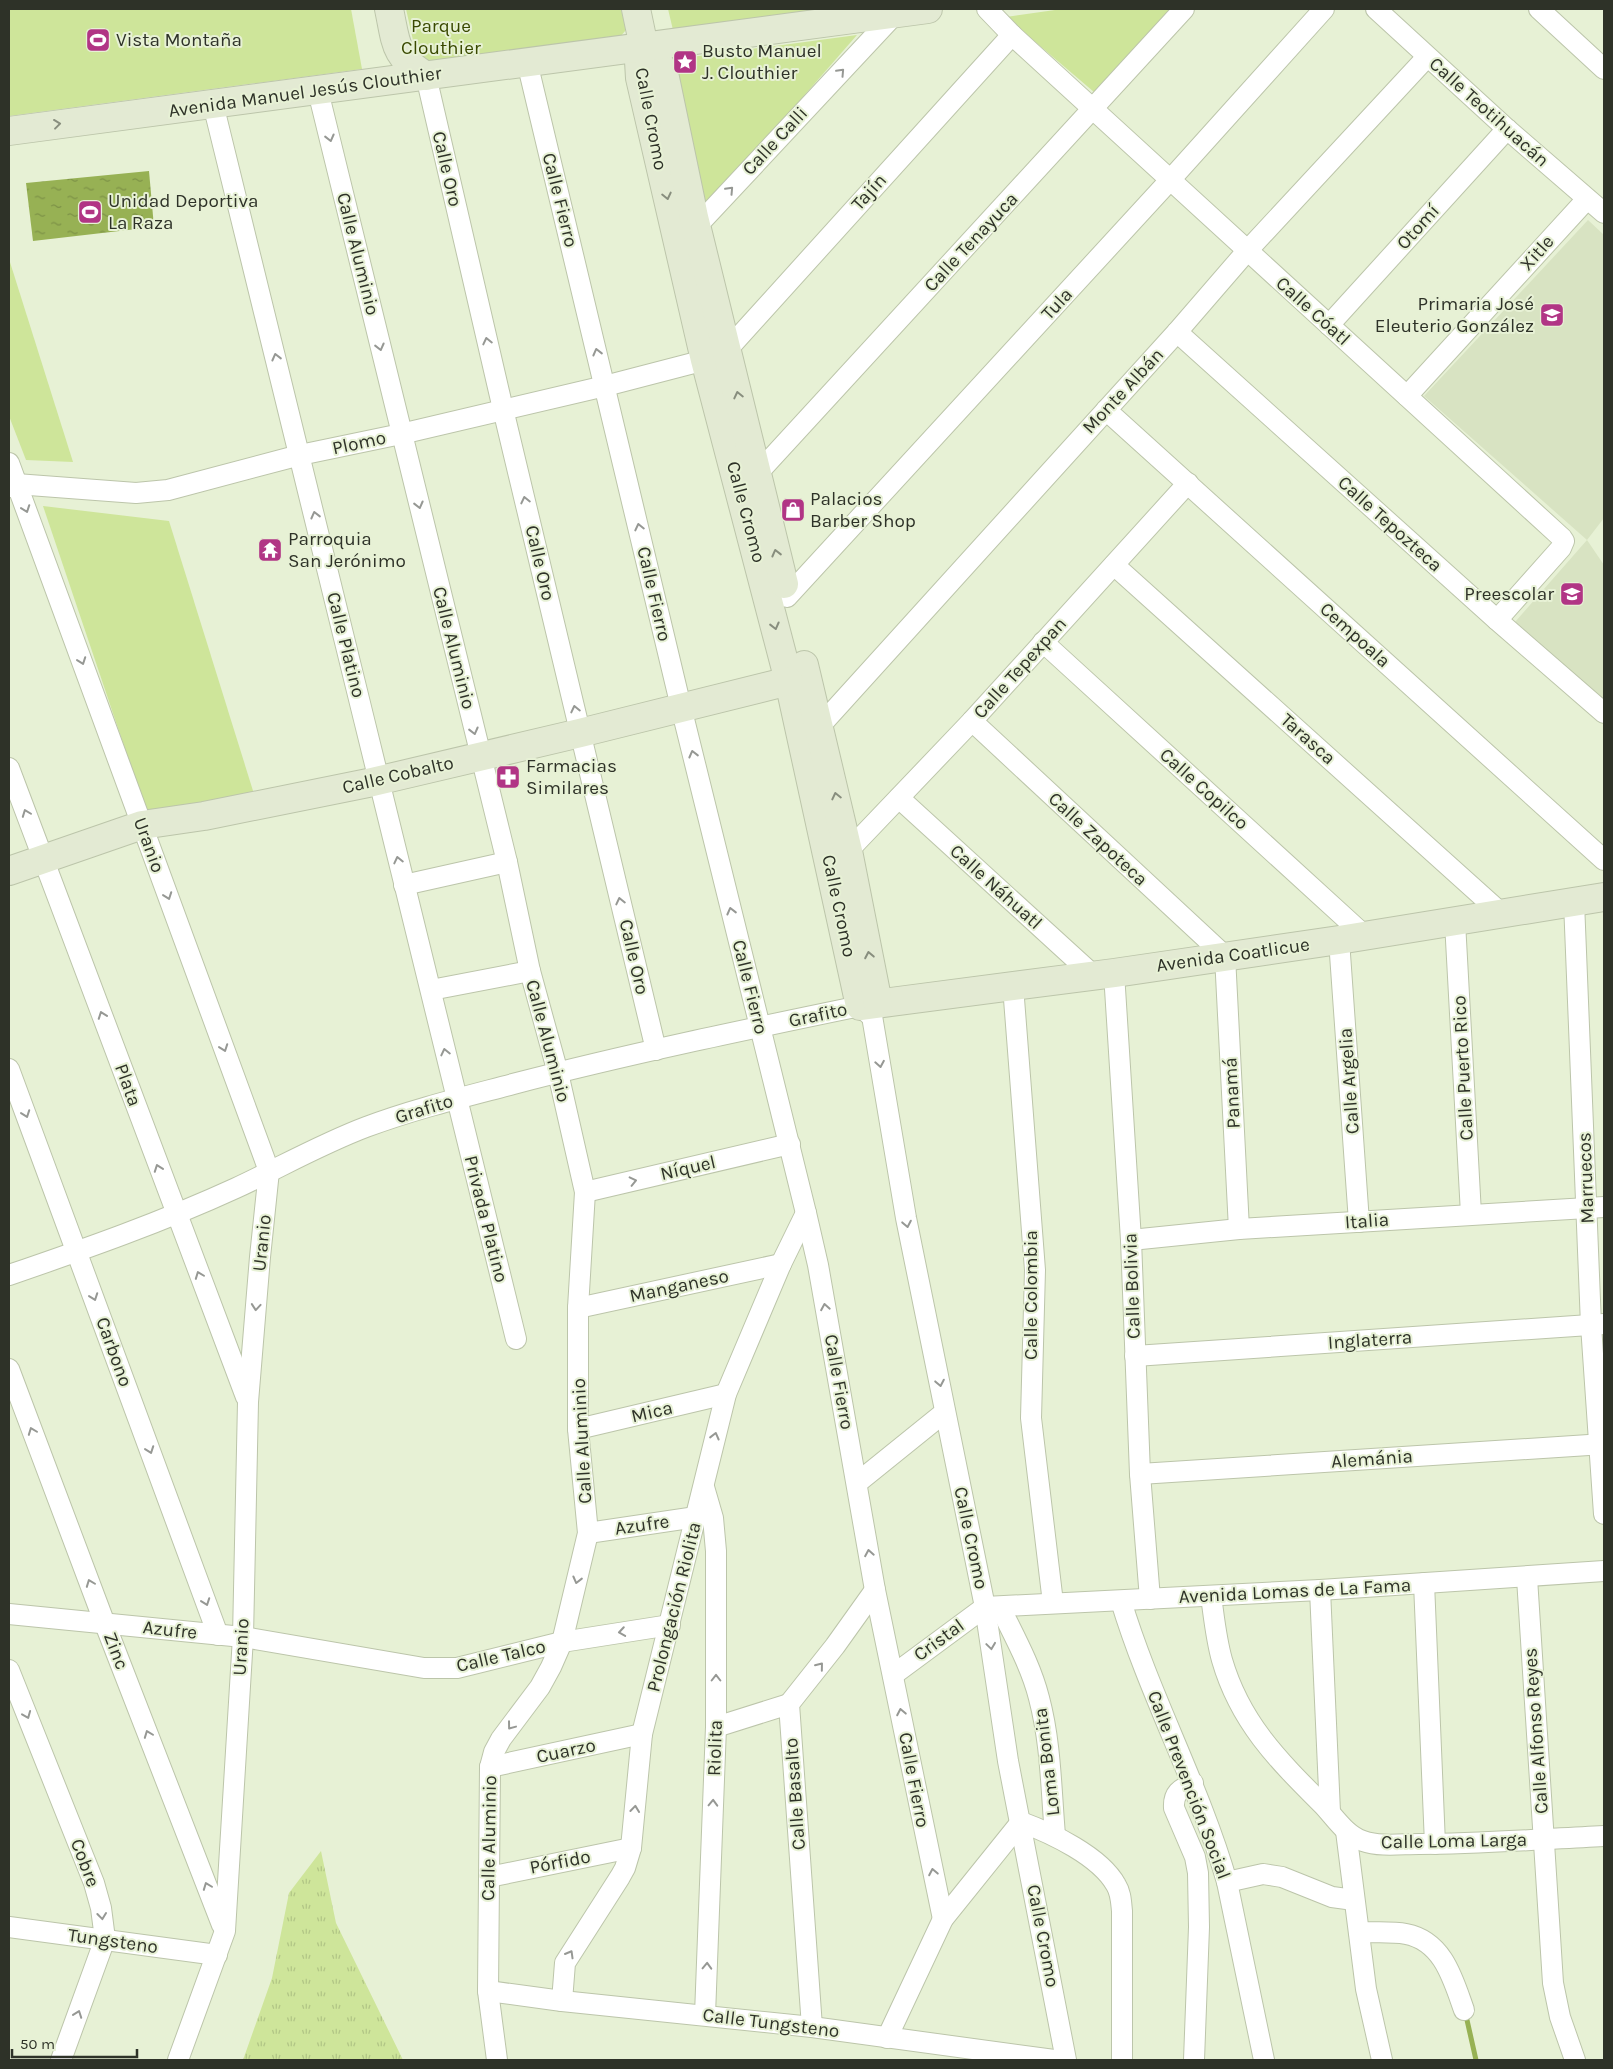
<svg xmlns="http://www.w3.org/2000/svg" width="1613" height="2069" font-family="Karla,sans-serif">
<defs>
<pattern id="grass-tufts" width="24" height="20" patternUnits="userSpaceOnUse" patternTransform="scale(1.25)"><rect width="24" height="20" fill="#cee59a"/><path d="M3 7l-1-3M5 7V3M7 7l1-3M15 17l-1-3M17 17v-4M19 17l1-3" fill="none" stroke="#b1c585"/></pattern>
<pattern id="water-ripples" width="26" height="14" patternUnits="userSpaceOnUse" patternTransform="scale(1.25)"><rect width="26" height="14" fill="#97b154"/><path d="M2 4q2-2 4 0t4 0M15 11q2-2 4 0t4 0" fill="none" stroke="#7c9146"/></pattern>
</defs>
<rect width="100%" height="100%" fill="#e7f1d5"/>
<!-- built -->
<polygon fill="#d8e3c2" points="1588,220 1604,235 1604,518 1587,540 1604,565 1604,701 1515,622 1587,540 1424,396"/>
<!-- grass -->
<polygon fill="url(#grass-tufts)" points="321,1851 336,1923 403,2060 243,2060 272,1978 289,1893"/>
<!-- park -->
<g fill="#cee59a">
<polygon points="9,9 351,9 362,69 9,116"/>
<polygon points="406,9 621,9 626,30 619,38 427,66 417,58"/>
<polygon points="668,9 838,9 673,30"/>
<polygon points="1062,9 1176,9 1094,92 1006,17"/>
<polygon points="857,35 704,210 669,60"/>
<polygon points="9,259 73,462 26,460 9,416"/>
<polygon points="43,506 169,521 254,794 146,811"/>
</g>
<!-- water -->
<polygon fill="url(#water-ripples)" points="149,171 154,227 33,241 26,183"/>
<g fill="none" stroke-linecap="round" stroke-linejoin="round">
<!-- stream -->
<polyline stroke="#97b154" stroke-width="5" points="1467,2020 1476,2060"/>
<defs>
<g id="street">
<polyline points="987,9 1012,35 1562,538 1564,541 1561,548 1497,620"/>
<polyline points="1376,9 1507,129 1604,213"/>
<polyline points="1539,9 1604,69"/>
<polyline points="527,62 681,707 806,1213 818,1265 875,1590 943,1919"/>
<polyline points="426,76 503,409 656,1050"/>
<polyline points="318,91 507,862 530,971 558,1073 585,1192 578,1308 578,1429 588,1533 562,1642 551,1667 540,1687 501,1739 494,1752 490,1767 488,1991 497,2060"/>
<path d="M213 104C315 515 414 928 516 1339"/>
<polyline points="697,226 896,13"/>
<polyline points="1329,325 1507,129"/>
<polyline points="1177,332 1497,620 1604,713"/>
<polyline points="1407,396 1587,199"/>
<polyline points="1106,410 1604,860"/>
<polyline points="9,463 269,1171 260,1257 248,1402 243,1637 225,1931 178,2060"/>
<polyline points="757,474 1184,9"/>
<polyline points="9,487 16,484 136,493 168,490 300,455 401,434 605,386 705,360 727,350 1012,35"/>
<polyline points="1114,565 1502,914"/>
<polyline points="787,597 1171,179 1324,9"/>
<polyline points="1043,642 1365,936"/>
<polyline points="972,721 1225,956 1239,1229"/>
<polyline points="820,726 1177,332 1247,251 1427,57"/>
<polyline points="9,768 246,1397"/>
<polyline points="899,798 1093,975"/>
<polyline points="848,851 972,721 1188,483"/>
<polyline points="404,885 507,862"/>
<polyline points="1574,902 1591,1325 1604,1514"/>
<polyline points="1455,922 1471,1214"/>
<polyline points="1339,940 1359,1222"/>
<polyline points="1114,973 1131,1240 1140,1474 1150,1599"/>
<polyline points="1013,986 1035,1270 1031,1418 1053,1603"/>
<polyline points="431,990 530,971"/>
<polyline points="878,1003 872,1016 906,1218 985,1607 1008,1761 1066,2060"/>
<polyline points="9,1069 218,1635"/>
<polyline points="585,1192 790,1144"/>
<polyline points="1131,1240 1239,1229 1604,1207"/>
<path d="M9 1275C85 1249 162 1222 236 1188 279 1168 321 1144 366 1127 414 1109 464 1097 513 1084 628 1054 744 1030 860 1006L870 1015"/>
<polyline points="578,1308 781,1264"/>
<polyline points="1135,1356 1604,1324"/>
<polyline points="9,1369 105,1624 222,1925"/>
<polyline points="578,1429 726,1394"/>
<polyline points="1140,1474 1604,1444"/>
<polyline points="857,1483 945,1412"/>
<polyline points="704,1487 713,1518 716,1551 716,1727 705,2015"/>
<polyline points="588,1533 696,1517"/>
<polyline points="1527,1578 1553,1983 1560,2017 1575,2060"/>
<polyline points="1424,1583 1435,1844"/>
<polyline points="1320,1590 1330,1812"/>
<path d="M1211 1596C1214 1617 1216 1639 1222 1660 1240 1722 1277 1759 1322 1804 1334 1816 1345 1835 1363 1841 1380 1847 1401 1844 1419 1844 1481 1844 1543 1839 1604 1836"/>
<path d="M1121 1601C1150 1697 1199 1785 1227 1882L1264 2060"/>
<path d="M1000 1607C1014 1636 1031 1666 1039 1698 1051 1743 1051 1789 1055 1835"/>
<polyline points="9,1614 243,1637 424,1668 457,1668 562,1642 670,1625"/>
<polyline points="9,1670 94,1883 101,1908 105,1939 61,2060"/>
<polyline points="893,1675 985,1607 1320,1590 1604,1571"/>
<polyline points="716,1727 789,1704"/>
<polyline points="490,1767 642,1734"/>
<path d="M1193 1783C1180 1789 1173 1793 1174 1808L1195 1857 1198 1873 1199 1927 1194 2060"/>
<polyline points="1346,1831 1366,1989 1382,2060"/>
<polyline points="489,1877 631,1848"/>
<polyline points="1227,1882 1263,1874 1282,1877 1332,1897 1354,1900"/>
<polyline points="9,1927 217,1955"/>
<path d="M1359 1932C1374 1933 1391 1931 1406 1934 1443 1941 1453 1979 1464 2010"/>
<polyline points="488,1991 562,2001 812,2027 1054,2060"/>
<polyline points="562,2001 565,1963 620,1877 625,1868 631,1848 642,1734 726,1394 781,1264 806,1213"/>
<polyline points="812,2027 789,1704 835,1646 875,1590"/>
<path d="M887 2038 943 1919 1021 1822C1051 1833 1100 1856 1116 1885 1121 1893 1121 1902 1122 1911V2060"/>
</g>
<g id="secondary">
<path d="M389 9C396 42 394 57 426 76"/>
<polyline points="636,9 644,47"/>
<polyline points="644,47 639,61 640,78 705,360 789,681 860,1006 1114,973 1339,940 1604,897"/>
<polyline points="644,47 656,57 664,73 694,217 784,584"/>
<polyline points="9,131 928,9"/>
<polyline points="804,665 848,851 878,1003"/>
<polyline points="9,871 142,825 204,816 368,783 580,733 789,681"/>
</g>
</defs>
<!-- street casing -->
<use href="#street" stroke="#bcc5aa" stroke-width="22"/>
<!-- secondary casing -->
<use href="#secondary" stroke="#bcc5aa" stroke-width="30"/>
<!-- street -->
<use href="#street" stroke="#fff" stroke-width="20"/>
<!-- secondary -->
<use href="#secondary" stroke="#e3ead3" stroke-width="28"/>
</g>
<!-- one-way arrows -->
<defs><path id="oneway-chevron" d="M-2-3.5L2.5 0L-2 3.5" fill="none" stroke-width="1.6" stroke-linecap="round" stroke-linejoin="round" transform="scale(1.25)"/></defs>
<g stroke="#969894">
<use href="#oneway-chevron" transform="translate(841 72) rotate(-47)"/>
<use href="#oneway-chevron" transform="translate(330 138) rotate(76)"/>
<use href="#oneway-chevron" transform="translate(730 190) rotate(-47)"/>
<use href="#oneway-chevron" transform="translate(487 341) rotate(-103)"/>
<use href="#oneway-chevron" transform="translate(380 347) rotate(76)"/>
<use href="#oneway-chevron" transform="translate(597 352) rotate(-104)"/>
<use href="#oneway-chevron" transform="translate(276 357) rotate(-104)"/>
<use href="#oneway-chevron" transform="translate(525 500) rotate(-103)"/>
<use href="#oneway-chevron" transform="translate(419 505) rotate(76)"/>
<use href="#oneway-chevron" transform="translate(26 509) rotate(70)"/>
<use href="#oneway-chevron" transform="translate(315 515) rotate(-104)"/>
<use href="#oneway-chevron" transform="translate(639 527) rotate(-103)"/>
<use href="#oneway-chevron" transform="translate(82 661) rotate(70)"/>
<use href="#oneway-chevron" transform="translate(575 709) rotate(-103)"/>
<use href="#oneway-chevron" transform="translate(474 731) rotate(76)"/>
<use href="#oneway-chevron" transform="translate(693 754) rotate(-104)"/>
<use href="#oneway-chevron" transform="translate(26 813) rotate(-111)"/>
<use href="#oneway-chevron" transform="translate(398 860) rotate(-103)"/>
<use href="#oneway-chevron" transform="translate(168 896) rotate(70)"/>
<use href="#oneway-chevron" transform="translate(620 901) rotate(-103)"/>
<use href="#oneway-chevron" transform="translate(731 911) rotate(-104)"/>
<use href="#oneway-chevron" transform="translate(102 1015) rotate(-110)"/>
<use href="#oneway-chevron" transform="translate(224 1048) rotate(70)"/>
<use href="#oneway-chevron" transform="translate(445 1052) rotate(-103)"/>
<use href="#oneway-chevron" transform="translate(880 1064) rotate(80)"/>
<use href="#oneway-chevron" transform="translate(26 1114) rotate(70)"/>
<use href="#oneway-chevron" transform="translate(158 1168) rotate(-110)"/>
<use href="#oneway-chevron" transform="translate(633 1181) rotate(-13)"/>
<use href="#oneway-chevron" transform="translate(907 1224) rotate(79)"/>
<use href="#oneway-chevron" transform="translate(199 1275) rotate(-111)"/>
<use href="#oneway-chevron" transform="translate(94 1297) rotate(70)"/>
<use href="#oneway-chevron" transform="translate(256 1307) rotate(95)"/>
<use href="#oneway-chevron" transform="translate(825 1307) rotate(-100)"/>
<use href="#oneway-chevron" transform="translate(940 1383) rotate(79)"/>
<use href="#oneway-chevron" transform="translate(32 1431) rotate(-111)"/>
<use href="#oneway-chevron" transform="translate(715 1436) rotate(-76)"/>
<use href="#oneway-chevron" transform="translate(150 1450) rotate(70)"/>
<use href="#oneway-chevron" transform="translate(869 1553) rotate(-100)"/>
<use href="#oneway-chevron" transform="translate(577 1580) rotate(104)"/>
<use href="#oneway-chevron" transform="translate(90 1583) rotate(-111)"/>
<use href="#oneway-chevron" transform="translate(206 1602) rotate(70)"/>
<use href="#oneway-chevron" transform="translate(622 1632) rotate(171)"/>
<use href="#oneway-chevron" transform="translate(991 1646) rotate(82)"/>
<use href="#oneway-chevron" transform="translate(820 1666) rotate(-51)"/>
<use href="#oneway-chevron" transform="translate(716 1678) rotate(-90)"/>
<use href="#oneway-chevron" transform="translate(901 1712) rotate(-101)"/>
<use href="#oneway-chevron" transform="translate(27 1715) rotate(68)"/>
<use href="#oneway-chevron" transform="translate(511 1726) rotate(127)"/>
<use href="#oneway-chevron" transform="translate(148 1734) rotate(-111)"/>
<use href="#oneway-chevron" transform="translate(713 1803) rotate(-88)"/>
<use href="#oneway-chevron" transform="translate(635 1809) rotate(-84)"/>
<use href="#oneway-chevron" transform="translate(933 1872) rotate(-101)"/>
<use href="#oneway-chevron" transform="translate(207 1886) rotate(-111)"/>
<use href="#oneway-chevron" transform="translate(102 1916) rotate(83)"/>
<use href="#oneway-chevron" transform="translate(570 1954) rotate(-60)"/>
<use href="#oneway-chevron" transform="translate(707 1966) rotate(-88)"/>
<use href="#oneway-chevron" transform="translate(78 2014) rotate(-70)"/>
</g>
<g stroke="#888e7e">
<use href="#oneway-chevron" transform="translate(57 124) rotate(-7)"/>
<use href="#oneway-chevron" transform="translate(667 196) rotate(77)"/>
<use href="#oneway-chevron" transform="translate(738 395) rotate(-103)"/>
<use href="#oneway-chevron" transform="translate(776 553) rotate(-104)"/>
<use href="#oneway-chevron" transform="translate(775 626) rotate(76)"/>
<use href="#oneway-chevron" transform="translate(836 796) rotate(-103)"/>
<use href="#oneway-chevron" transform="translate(869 955) rotate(-101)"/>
</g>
<!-- icons -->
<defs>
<symbol id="stadium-square" viewBox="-11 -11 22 22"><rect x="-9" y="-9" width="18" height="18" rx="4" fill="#b13585" stroke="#e7f1d5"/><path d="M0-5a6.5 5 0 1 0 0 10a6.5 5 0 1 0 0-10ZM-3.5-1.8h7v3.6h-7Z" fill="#fff"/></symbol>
<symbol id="sight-square" viewBox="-11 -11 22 22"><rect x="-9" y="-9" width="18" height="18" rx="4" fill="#b13585" stroke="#e7f1d5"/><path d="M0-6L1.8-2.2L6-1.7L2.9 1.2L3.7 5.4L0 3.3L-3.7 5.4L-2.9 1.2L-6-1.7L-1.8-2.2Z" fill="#fff"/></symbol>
<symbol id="school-square" viewBox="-11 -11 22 22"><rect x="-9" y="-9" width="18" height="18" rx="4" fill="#b13585" stroke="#e7f1d5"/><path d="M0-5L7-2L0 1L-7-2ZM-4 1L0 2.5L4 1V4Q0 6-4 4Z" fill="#fff"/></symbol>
<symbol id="shop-square" viewBox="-11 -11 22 22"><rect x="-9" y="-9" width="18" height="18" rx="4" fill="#b13585" stroke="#e7f1d5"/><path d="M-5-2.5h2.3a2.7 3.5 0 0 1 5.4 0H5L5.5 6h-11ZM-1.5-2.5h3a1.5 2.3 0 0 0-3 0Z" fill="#fff"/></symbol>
<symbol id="temple-square" viewBox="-11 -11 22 22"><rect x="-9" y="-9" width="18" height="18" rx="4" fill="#b13585" stroke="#e7f1d5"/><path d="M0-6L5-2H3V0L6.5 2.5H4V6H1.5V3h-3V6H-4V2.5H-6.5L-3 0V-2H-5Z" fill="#fff"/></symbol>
<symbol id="pharmacy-square" viewBox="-11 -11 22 22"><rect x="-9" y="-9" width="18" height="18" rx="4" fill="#b13585" stroke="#e7f1d5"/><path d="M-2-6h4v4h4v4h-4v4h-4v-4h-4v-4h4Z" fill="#fff"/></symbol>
</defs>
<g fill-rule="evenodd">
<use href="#stadium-square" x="84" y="26" width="28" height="28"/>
<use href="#sight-square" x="671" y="48" width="28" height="28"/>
<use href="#stadium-square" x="76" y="198" width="28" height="28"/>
<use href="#school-square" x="1538" y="301" width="28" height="28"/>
<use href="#shop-square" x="779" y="496" width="28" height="28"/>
<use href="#temple-square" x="256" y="536" width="28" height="28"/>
<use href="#school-square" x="1558" y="580" width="28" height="28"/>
<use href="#pharmacy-square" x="494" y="763" width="28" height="28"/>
</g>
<g text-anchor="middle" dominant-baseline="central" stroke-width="4" stroke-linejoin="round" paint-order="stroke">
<!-- park labels -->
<g font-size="19" fill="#394900" stroke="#e7f1d5">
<text x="441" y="26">Parque<tspan x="441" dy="22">Clouthier</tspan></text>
</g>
<!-- poi labels -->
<g font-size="19" fill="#2e3228" stroke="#e7f1d5" text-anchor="start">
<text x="116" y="40">Vista Montaña</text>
<text x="702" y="51">Busto Manuel<tspan x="702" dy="22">J. Clouthier</tspan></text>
<text x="108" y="201">Unidad Deportiva<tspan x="108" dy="22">La Raza</tspan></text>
<text x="1534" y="304" text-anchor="end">Primaria José<tspan x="1534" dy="22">Eleuterio González</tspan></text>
<text x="810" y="499">Palacios<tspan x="810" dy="22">Barber Shop</tspan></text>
<text x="288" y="539">Parroquia<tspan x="288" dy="22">San Jerónimo</tspan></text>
<text x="1554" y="594" text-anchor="end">Preescolar</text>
<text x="526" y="766">Farmacias<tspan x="526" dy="22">Similares</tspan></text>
</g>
<!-- street labels -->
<g font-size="19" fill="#2e3228" stroke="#e7f1d5">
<text transform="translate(305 92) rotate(-8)">Avenida Manuel Jesús Clouthier</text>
<text transform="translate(1489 112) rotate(42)">Calle Teotihuacán</text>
<text transform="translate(651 119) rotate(79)">Calle Cromo</text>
<text transform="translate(775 141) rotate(-47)">Calle Calli</text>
<text transform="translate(447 169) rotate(77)">Calle Oro</text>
<text transform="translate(869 192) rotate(-48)">Tajín</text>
<text transform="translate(560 200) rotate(76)">Calle Fierro</text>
<text transform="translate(1418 227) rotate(-48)">Otomí</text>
<text transform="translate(971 242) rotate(-47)">Calle Tenayuca</text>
<text transform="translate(1537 253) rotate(-48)">Xitle</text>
<text transform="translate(358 254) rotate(76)">Calle Aluminio</text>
<text transform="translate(1057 304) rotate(-47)">Tula</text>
<text transform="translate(1313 311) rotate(42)">Calle Cóatl</text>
<text transform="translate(1123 391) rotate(-47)">Monte Albán</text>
<text transform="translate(359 443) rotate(-12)">Plomo</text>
<text transform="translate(746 512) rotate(75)">Calle Cromo</text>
<text transform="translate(1390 524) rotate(42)">Calle Tepozteca</text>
<text transform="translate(540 563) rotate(77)">Calle Oro</text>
<text transform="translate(654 594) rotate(77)">Calle Fierro</text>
<text transform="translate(1355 635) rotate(42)">Cempoala</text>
<text transform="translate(346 645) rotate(76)">Calle Platino</text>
<text transform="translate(454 648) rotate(76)">Calle Aluminio</text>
<text transform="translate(1020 668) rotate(-48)">Calle Tepexpan</text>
<text transform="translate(1308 739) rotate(42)">Tarasca</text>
<text transform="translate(398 775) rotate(-13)">Calle Cobalto</text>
<text transform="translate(1204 789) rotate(42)">Calle Copilco</text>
<text transform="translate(1098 839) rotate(43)">Calle Zapoteca</text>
<text transform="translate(149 845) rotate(70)">Uranio</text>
<text transform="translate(996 887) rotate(42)">Calle Náhuatl</text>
<text transform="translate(839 906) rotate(78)">Calle Cromo</text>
<text transform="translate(1233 955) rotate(-8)">Avenida Coatlicue</text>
<text transform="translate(634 957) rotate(77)">Calle Oro</text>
<text transform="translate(750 987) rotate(76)">Calle Fierro</text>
<text transform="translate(818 1015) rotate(-12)">Grafito</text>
<text transform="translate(548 1041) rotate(75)">Calle Aluminio</text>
<text transform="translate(1463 1068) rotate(-93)">Calle Puerto Rico</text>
<text transform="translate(1349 1081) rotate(-94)">Calle Argelia</text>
<text transform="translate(128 1085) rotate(70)">Plata</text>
<text transform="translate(1232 1093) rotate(-93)">Panamá</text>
<text transform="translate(424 1109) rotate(-17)">Grafito</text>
<text transform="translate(688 1168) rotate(-13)">Níquel</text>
<text transform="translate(1586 1178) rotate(-92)">Marruecos</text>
<text transform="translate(486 1219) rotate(76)">Privada Platino</text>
<text transform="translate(1367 1221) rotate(-4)">Italia</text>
<text transform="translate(262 1243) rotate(-84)">Uranio</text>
<text transform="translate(679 1286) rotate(-12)">Manganeso</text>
<text transform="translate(1132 1286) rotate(-92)">Calle Bolivia</text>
<text transform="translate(1031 1295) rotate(-90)">Calle Colombia</text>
<text transform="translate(1370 1340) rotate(-4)">Inglaterra</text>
<text transform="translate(114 1352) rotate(70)">Carbono</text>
<text transform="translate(839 1382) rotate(80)">Calle Fierro</text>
<text transform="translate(652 1412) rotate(-13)">Mica</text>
<text transform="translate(582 1441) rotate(-93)">Calle Aluminio</text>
<text transform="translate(1372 1459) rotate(-4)">Alemánia</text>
<text transform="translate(642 1525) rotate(-8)">Azufre</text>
<text transform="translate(971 1538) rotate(78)">Calle Cromo</text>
<text transform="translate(1295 1591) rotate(-3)">Avenida Lomas de La Fama</text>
<text transform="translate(674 1607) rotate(-76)">Prolongación Riolita</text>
<text transform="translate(170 1630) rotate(6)">Azufre</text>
<text transform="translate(939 1640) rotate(-36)">Cristal</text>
<text transform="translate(241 1647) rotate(-87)">Uranio</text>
<text transform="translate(116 1651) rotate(69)">Zinc</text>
<text transform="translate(501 1656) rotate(-13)">Calle Talco</text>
<text transform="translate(1536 1731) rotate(-94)">Calle Alfonso Reyes</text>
<text transform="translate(715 1748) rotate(-88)">Riolita</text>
<text transform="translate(566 1751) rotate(-12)">Cuarzo</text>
<text transform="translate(1047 1762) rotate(-97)">Loma Bonita</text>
<text transform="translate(914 1780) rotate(79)">Calle Fierro</text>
<text transform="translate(1189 1785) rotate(69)">Calle Prevención Social</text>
<text transform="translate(795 1794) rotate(-94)">Calle Basalto</text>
<text transform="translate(489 1838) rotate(-89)">Calle Aluminio</text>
<text transform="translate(1454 1841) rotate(-1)">Calle Loma Larga</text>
<text transform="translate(560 1862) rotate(-11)">Pórfido</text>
<text transform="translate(85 1863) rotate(69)">Cobre</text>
<text transform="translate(1043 1936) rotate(79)">Calle Cromo</text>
<text transform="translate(113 1941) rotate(8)">Tungsteno</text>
<text transform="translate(771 2023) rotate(7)">Calle Tungsteno</text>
</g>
</g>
<!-- border -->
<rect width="1613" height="2069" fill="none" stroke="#2e3228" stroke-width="20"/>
<!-- scale -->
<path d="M12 2049v8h125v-8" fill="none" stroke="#2e3228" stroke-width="2.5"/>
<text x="20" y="2049" font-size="15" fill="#2e3228" stroke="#e7f1d5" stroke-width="4" paint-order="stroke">50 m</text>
</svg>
